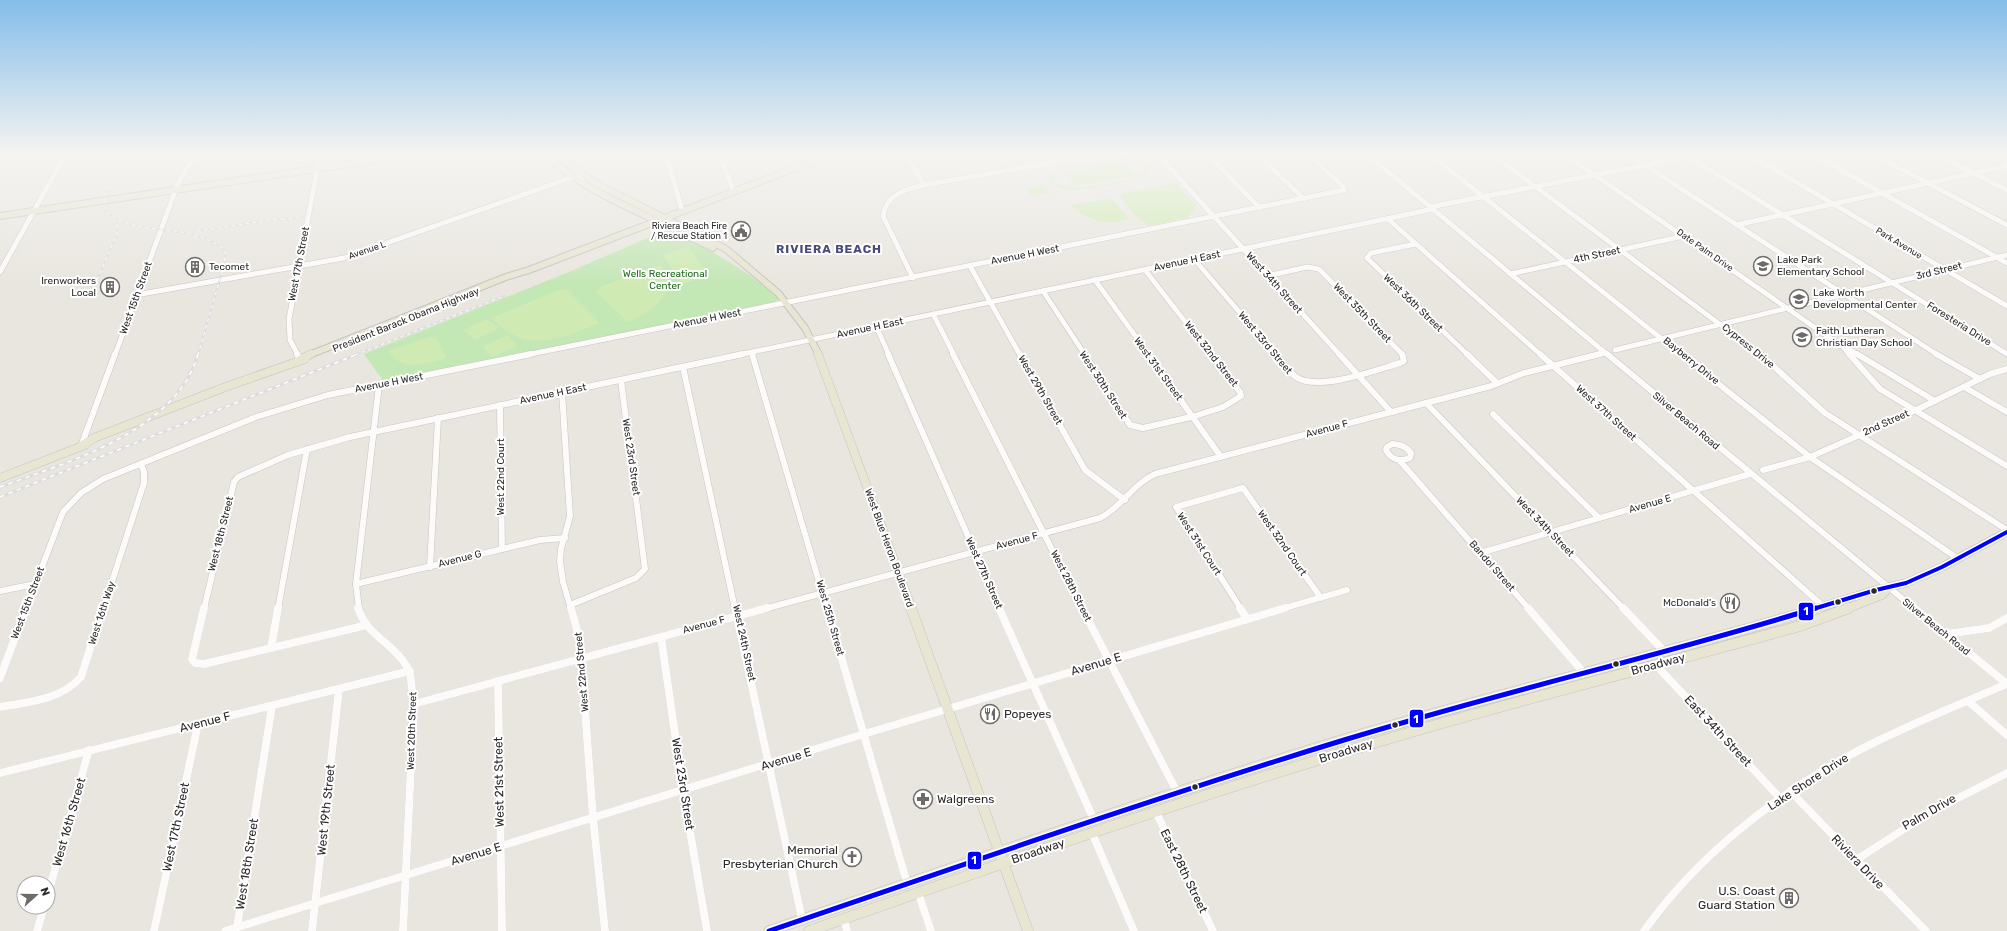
<svg xmlns="http://www.w3.org/2000/svg" width="2007" height="931" font-family="Rubik,sans-serif">
<rect width="100%" height="100%" fill="#e9e6df"/>
<!-- green -->
<path fill="#c4e7b6" d="M668 229C710 251 743 266 778 299L774 303 384 382 364 354 569 272Z"/>
<!-- pitch -->
<g fill="#cfebb3" fill-rule="evenodd">
<path d="M1122 158C1132 157 1142 159 1149 167V172C1143 181 1081 191 1068 190 1061 189 1054 187 1050 181L1051 173 1064 168ZM1120 160H1134L1145 167 1146 171 1137 177C1120 181 1065 196 1053 180L1055 174 1062 170Z"/>
<polygon points="1123,162 1135,175 1075,186 1064,172"/>
<polygon points="1176,183 1196,206 1188,218 1149,226 1134,214 1120,197 1122,193"/>
<polygon points="1044,185 1050,193 1032,196 1026,188"/>
<path d="M1109 199 1113 200 1129 219C1108 226 1086 221 1071 205Z"/>
<polygon points="689,247 709,276 682,284 662,255"/>
<path d="M660 265C682 292 651 313 628 322L596 292 600 287Z"/>
<path d="M561 289 567 290 600 323C571 334 540 350 510 333 503 329 497 323 491 318Z"/>
<polygon points="487,319 499,328 475,340 463,330"/>
<polygon points="508,335 517,346 492,357 483,346"/>
<path d="M430 337H436L447 358C428 364 400 372 389 351Z"/>
</g>
<g fill="none" stroke-linecap="round" stroke-linejoin="round">
<defs>
<g id="minor-far2">
<polyline points="666,155 682,210"/>
<polyline points="720,155 733,190"/>
<polyline points="907,155 924,185"/>
<polyline points="1158,155 1340,355"/>
<polyline points="1208,155 1260,208"/>
<polyline points="1258,155 1304,199"/>
<polyline points="1368,155 1608,355"/>
<polyline points="1431,155 1682,355"/>
<polyline points="1493,155 1761,355"/>
<polyline points="1566,155 1843,347 1850,355"/>
<polyline points="1629,155 1938,355"/>
<polyline points="1686,155 2007,354"/>
<polyline points="1750,155 2007,306"/>
<polyline points="1814,155 2007,263"/>
<polyline points="1875,155 2007,225"/>
<polyline points="1938,155 2007,190"/>
<polyline points="2003,155 2007,164"/>
<polyline points="883,156 894,155"/>
<polyline points="1430,207 1698,155"/>
<polyline points="1388,219 1541,355"/>
<polyline points="1736,225 2007,166"/>
<polyline points="1416,244 1371,253 1367,258 1468,355"/>
<polyline points="1194,259 1276,355"/>
<polyline points="970,266 1020,355"/>
<polyline points="1145,270 1211,355"/>
<polyline points="0,272 65,155"/>
<polyline points="1510,274 1684,236"/>
<polyline points="1267,276 1307,267 1319,269 1403,355"/>
<path d="M913 278 883 216C886 195 905 189 924 185L1095 155"/>
<polyline points="1095,280 1149,355"/>
<polyline points="1043,291 1085,355"/>
<polyline points="136,295 344,258 573,177 587,178"/>
<polyline points="933,314 954,355"/>
<polyline points="876,326 889,355"/>
<polyline points="1848,349 1858,355"/>
<polyline points="1615,350 2007,255"/>
<polyline points="752,353 753,355"/>
<polyline points="115,355 177,186 188,166 198,155"/>
<polyline points="298,355 290,340 289,319 318,165"/>
<polyline points="526,355 1344,190 1343,186 1309,155"/>
<polyline points="738,355 1433,209"/>
<polyline points="1596,355 1605,353"/>
</g>
<g id="minor-far1">
<polyline points="297,354 300,360"/>
<polyline points="752,354 827,609"/>
<polyline points="888,354 1000,609"/>
<polyline points="953,354 1082,609"/>
<polyline points="1020,354 1085,470 1125,500"/>
<polyline points="1084,354 1130,425 1143,428 1195,416 1223,407 1241,396 1240,392 1211,354"/>
<polyline points="1148,354 1221,457"/>
<path d="M1276 354C1282 361 1288 372 1296 377 1318 392 1376 370 1400 363L1404 361 1402 354"/>
<polyline points="1339,354 1391,412"/>
<polyline points="1467,354 1497,383"/>
<polyline points="1540,354 1824,607"/>
<polyline points="1607,354 1915,609"/>
<polyline points="1681,354 1810,457 1957,558"/>
<polyline points="1760,354 1825,413 2007,530"/>
<polyline points="1849,354 1880,389 2007,466"/>
<polyline points="1857,354 1935,401"/>
<polyline points="1936,354 1980,379"/>
<polyline points="683,367 735,609"/>
<polyline points="1964,387 2007,412"/>
<polyline points="562,392 570,516 561,549 560,561 563,582 571,609"/>
<polyline points="1426,403 1624,609"/>
<polyline points="500,405 502,549"/>
<polyline points="1493,414 1599,518"/>
<path d="M1392 444C1400 444 1406 446 1411 453L1410 458C1400 462 1391 460 1386 450L1387 447Z"/>
<polyline points="81,446 115,354"/>
<polyline points="1400,461 1529,609"/>
<polyline points="1763,470 1810,457 1916,410 1990,374 2007,369"/>
<polyline points="1480,553 1750,474"/>
<polyline points="430,567 438,418"/>
<polyline points="356,584 540,540 565,538"/>
<polyline points="0,591 35,584"/>
<polyline points="570,605 636,578 645,569 621,380"/>
<polyline points="26,609 63,512 81,493 103,479 256,417 328,395 531,354"/>
<polyline points="103,609 144,483 144,472 141,464"/>
<polyline points="204,609 234,482 238,477 288,455 350,437 743,354"/>
<polyline points="278,609 307,449"/>
<polyline points="359,609 356,584 379,385"/>
<path d="M764 609 1100 518C1122 507 1133 484 1155 474L1491 386 1524 373 1600 354"/>
<polyline points="1241,609 1176,507 1243,488 1321,598"/>
<polyline points="1281,609 1347,590"/>
</g>
<g id="minor">
<polyline points="204,608 192,659 195,663 204,664 367,625"/>
<path d="M358 608C367 636 392 642 406 665 414 677 410 691 414 704L403 931"/>
<polyline points="571,608 580,641 593,818 605,931"/>
<polyline points="735,608 802,919"/>
<polyline points="827,608 907,883"/>
<polyline points="999,608 1094,820"/>
<polyline points="1082,608 1177,792"/>
<polyline points="1240,608 1247,619"/>
<polyline points="1528,608 1583,672"/>
<polyline points="1623,608 1664,651"/>
<polyline points="1914,608 2007,684"/>
<polyline points="1946,634 1989,628 2007,618"/>
<polyline points="661,637 683,790 707,931"/>
<polyline points="271,648 278,608"/>
<polyline points="1655,664 1780,798"/>
<polyline points="0,678 26,608"/>
<polyline points="498,681 502,931"/>
<polyline points="1968,701 2007,735"/>
<polyline points="414,704 767,608"/>
<path d="M0 707C28 702 61 700 81 677L103 608"/>
<polyline points="0,773 410,671"/>
<polyline points="1790,791 1926,931"/>
<polyline points="1156,812 1213,931"/>
<polyline points="1092,833 1134,931"/>
<polyline points="1856,860 1929,813 2007,773"/>
<polyline points="918,892 931,931"/>
<polyline points="48,894 89,750"/>
<polyline points="844,919 847,931"/>
<polyline points="237,927 272,706"/>
<polyline points="37,931 44,907"/>
<polyline points="154,931 198,724"/>
<polyline points="225,931 864,734 1285,608"/>
<polyline points="312,931 339,689"/>
<path d="M1644 931C1696 858 1771 798 1850 755 1900 728 1954 707 2007 684"/>
</g>
<g id="major-far2">
<path d="M547 155C578 186 619 203 659 222"/>
<polyline points="558,155 574,169 597,184 726,249 778,293 805,328 819,355"/>
<polyline points="0,216 410,155"/>
<polyline points="682,233 713,248"/>
<polyline points="309,355 506,277 529,270 829,155"/>
</g>
<g id="major-far1">
<polyline points="818,354 912,609"/>
<polyline points="300,360 311,354"/>
<polyline points="81,446 94,438 228,386 305,359"/>
<polyline points="0,478 85,445"/>
<polyline points="1815,609 1876,590 1906,583 1942,567 2007,532"/>
<polyline points="1846,609 1882,595 1887,590"/>
</g>
<g id="major">
<polyline points="911,608 1028,931"/>
<path d="M769 931C960 865 1151 798 1345 739 1502 692 1662 655 1819 608"/>
<path d="M809 931C991 867 1173 803 1358 748 1504 703 1653 667 1800 626L1849 608"/>
</g>
</defs>
<!-- minor-far2 casing -->
<use href="#minor-far2" stroke="#c6c5c5" stroke-width="6"/>
<!-- minor-far1 casing -->
<use href="#minor-far1" stroke="#c6c5c5" stroke-width="7"/>
<!-- minor casing -->
<use href="#minor" stroke="#c6c5c5" stroke-width="8"/>
<!-- major-far2 casing -->
<use href="#major-far2" stroke="#c4c4c1" stroke-width="8"/>
<!-- major-far1 casing -->
<use href="#major-far1" stroke="#c4c4c1" stroke-width="9"/>
<!-- major casing -->
<use href="#major" stroke="#c4c4c1" stroke-width="11"/>
<!-- minor-far2 -->
<use href="#minor-far2" stroke="#fcfbfa" stroke-width="5"/>
<!-- minor-far1 -->
<use href="#minor-far1" stroke="#fcfbfa" stroke-width="6"/>
<!-- minor -->
<use href="#minor" stroke="#fcfbfa" stroke-width="8"/>
<!-- major-far2 -->
<use href="#major-far2" stroke="#e8e5d2" stroke-width="6"/>
<!-- major-far1 -->
<use href="#major-far1" stroke="#e8e5d2" stroke-width="8"/>
<!-- major -->
<use href="#major" stroke="#e8e5d2" stroke-width="10"/>
<defs>
<g id="rail-far1">
<path d="M125 155 105 193 104 199 106 212C142 239 191 220 225 251L224 265 198 355"/>
<polyline points="282,220 303,217"/>
<polyline points="197,231 286,218"/>
<polyline points="97,280 117,234 117,225 112,217"/>
<polyline points="355,355 504,296"/>
</g>
<g id="rail">
<path d="M0 487C67 462 176 432 198 354"/>
<polyline points="0,497 358,354"/>
</g>
</defs>
<!-- rail-far1 casing -->
<use href="#rail-far1" stroke="#ddddde" stroke-width="2"/>
<!-- rail casing -->
<use href="#rail" stroke="#ddddde" stroke-width="3"/>
<!-- rail-far1 -->
<use href="#rail-far1" stroke="#fff" stroke-width="1" stroke-dasharray="3.5" stroke-linecap="butt"/>
<!-- rail -->
<use href="#rail" stroke="#fff" stroke-width="1.5" stroke-dasharray="4.5" stroke-linecap="butt"/>
<defs>
<polyline id="bus-1-far1" points="1813,609 1876,590 1906,583 1942,567 2007,532"/>
<path id="bus-1" d="M769 931C960 866 1151 799 1344 740 1501 692 1660 656 1816 608"/>
</defs>
<!-- bus-1-far1 casing -->
<use href="#bus-1-far1" stroke="#fff" stroke-width="7"/>
<!-- bus-1 casing -->
<use href="#bus-1" stroke="#fff" stroke-width="8"/>
<!-- bus-1-far1 -->
<use href="#bus-1-far1" stroke="#00f" stroke-width="4"/>
<!-- bus-1 -->
<use href="#bus-1" stroke="#00f" stroke-width="5"/>
</g>
<!-- sky -->
<linearGradient id="sky" x2="0" y2="1"><stop stop-color="#84bdea"/><stop offset="0.54" stop-color="#f5f4f1"/><stop offset="1" stop-color="#f5f4f1" stop-opacity="0"/></linearGradient>
<rect width="2007" height="285" fill="url(#sky)"/>
<!-- icons -->
<defs>
<symbol id="civic-ring" viewBox="-11 -11 22 22"><circle r="9.5" fill="#fff" stroke="#6d6c69" stroke-width="1.5"/><path d="M-.6-6.5H3V-4.5H.6V-3L4-1V1h2V6H-6V1h2V-1L-.6-3ZM-1.2 2.5V6h2.4V2.5Z" fill="#6d6c69"/></symbol>
<symbol id="school-ring" viewBox="-11 -11 22 22"><circle r="9.5" fill="#fff" stroke="#6d6c69" stroke-width="1.5"/><path d="M0-5L7-2L0 1L-7-2ZM-4 1L0 2.5L4 1V4Q0 6-4 4Z" fill="#6d6c69"/></symbol>
<symbol id="building-ring" viewBox="-11 -11 22 22"><circle r="9.5" fill="#fff" stroke="#6d6c69" stroke-width="1.5"/><path d="M-4-6H4V6H1V3H-1V6H-4ZM-2.5-4.3h1.7v1.8h-1.7ZM.8-4.3h1.7v1.8H.8ZM-2.5-1h1.7V.8h-1.7ZM.8-1h1.7V.8H.8Z" fill="#6d6c69"/></symbol>
<symbol id="restaurant-ring" viewBox="-11 -11 22 22"><circle r="9.5" fill="#fff" stroke="#6d6c69" stroke-width="1.5"/><path d="M-5-6h1v4h1v-4h1v4h1v-4h1v5L-1.5 .5V6h-2V.5L-5-1ZM5-6V6H3V1.5H1.5Q1.5-4 5-6Z" fill="#6d6c69"/></symbol>
<symbol id="pharmacy-ring" viewBox="-11 -11 22 22"><circle r="9.5" fill="#fff" stroke="#6d6c69" stroke-width="1.5"/><path d="M-2-6h4v4h4v4h-4v4h-4v-4h-4v-4h4Z" fill="#6d6c69"/></symbol>
<symbol id="church-ring" viewBox="-11 -11 22 22"><circle r="9.5" fill="#fff" stroke="#6d6c69" stroke-width="1.5"/><path d="M-1.2-6h2.4v3.5h3.3v2.4h-3.3V6h-2.4V-.1h-3.3v-2.4h3.3Z" fill="#6d6c69"/></symbol>
</defs>
<g fill-rule="evenodd">
<use href="#civic-ring" x="730" y="220" width="22" height="22"/>
<use href="#school-ring" x="1752" y="255" width="22" height="22"/>
<use href="#building-ring" x="184" y="256" width="22" height="22"/>
<use href="#building-ring" x="99" y="276" width="22" height="22"/>
<use href="#school-ring" x="1788" y="288" width="22" height="22"/>
<use href="#school-ring" x="1791" y="326" width="22" height="22"/>
<use href="#restaurant-ring" x="1719" y="592" width="22" height="22"/>
<use href="#restaurant-ring" x="979" y="703" width="22" height="22"/>
<use href="#pharmacy-ring" x="912" y="788" width="22" height="22"/>
<use href="#church-ring" x="841" y="846" width="22" height="22"/>
<use href="#building-ring" x="1778" y="887" width="22" height="22"/>
</g>
<!-- markers -->
<g fill="#2a2a2a" stroke="#fff" stroke-width="1.5">
<circle cx="1874" cy="591" r="3.5"/>
<circle cx="1838" cy="602" r="3.5"/>
<circle cx="1616" cy="664" r="3.5"/>
<circle cx="1395" cy="725" r="3.5"/>
<circle cx="1195" cy="787" r="3.5"/>
</g>
<g text-anchor="middle" dominant-baseline="central" stroke-width="4" stroke-linejoin="round" paint-order="stroke">
<!-- far-poi labels -->
<g font-size="9" fill="#2a2a2a" stroke="#fff" text-anchor="end">
<text x="727" y="226">Riviera Beach Fire<tspan x="727" dy="10">/ Rescue Station 1</tspan></text>
</g>
<!-- far-street labels -->
<g font-size="9" fill="#2a2a2a" stroke="#fff">
<text transform="translate(1899 243) rotate(31)">Park Avenue</text>
<text transform="translate(367 250) rotate(-19)">Avenue L</text>
<text transform="translate(1705 250) rotate(35)">Date Palm Drive</text>
</g>
<!-- street labels -->
<g font-size="10" fill="#2a2a2a" stroke="#fff">
<text transform="translate(1025 255) rotate(-11)">Avenue H West</text>
<text transform="translate(1597 255) rotate(-12)">4th Street</text>
<text transform="translate(1187 261) rotate(-12)">Avenue H East</text>
<text transform="translate(299 264) rotate(-79)">West 17th Street</text>
<text transform="translate(1939 271) rotate(-14)">3rd Street</text>
<text transform="translate(1274 283) rotate(48)">West 34th Street</text>
<text transform="translate(136 298) rotate(-70)">West 15th Street</text>
<text transform="translate(1413 303) rotate(44)">West 36th Street</text>
<text transform="translate(1362 313) rotate(46)">West 35th Street</text>
<text transform="translate(707 319) rotate(-11)">Avenue H West</text>
<text transform="translate(406 320) rotate(-22)">President Barack Obama Highway</text>
<text transform="translate(1959 324) rotate(32)">Foresteria Drive</text>
<text transform="translate(870 328) rotate(-12)">Avenue H East</text>
<text transform="translate(1265 343) rotate(50)">West 33rd Street</text>
<text transform="translate(1748 346) rotate(39)">Cypress Drive</text>
<text transform="translate(1211 354) rotate(52)">West 32nd Street</text>
<text transform="translate(1691 361) rotate(39)">Bayberry Drive</text>
<text transform="translate(1158 369) rotate(54)">West 31st Street</text>
<text transform="translate(389 383) rotate(-11)">Avenue H West</text>
<text transform="translate(1103 385) rotate(57)">West 30th Street</text>
<text transform="translate(1040 390) rotate(60)">West 29th Street</text>
<text transform="translate(553 394) rotate(-12)">Avenue H East</text>
<text transform="translate(1606 413) rotate(42)">West 37th Street</text>
<text transform="translate(1686 421) rotate(40)">Silver Beach Road</text>
<text transform="translate(1886 423) rotate(-24)">2nd Street</text>
<text transform="translate(1327 429) rotate(-15)">Avenue F</text>
<text transform="translate(631 457) rotate(82)">West 23rd Street</text>
<text transform="translate(501 477) rotate(-90)">West 22nd Court</text>
<text transform="translate(1650 504) rotate(-16)">Avenue E</text>
<text transform="translate(1545 527) rotate(46)">West 34th Street</text>
<text transform="translate(221 534) rotate(-76)">West 18th Street</text>
<text transform="translate(1017 541) rotate(-15)">Avenue F</text>
<text transform="translate(1282 543) rotate(55)">West 32nd Court</text>
<text transform="translate(1199 544) rotate(57)">West 31st Court</text>
<text transform="translate(889 548) rotate(70)">West Blue Heron Boulevard</text>
<text transform="translate(460 559) rotate(-14)">Avenue G</text>
<text transform="translate(1492 566) rotate(49)">Bandol Street</text>
<text transform="translate(984 573) rotate(66)">West 27th Street</text>
<text transform="translate(1071 586) rotate(63)">West 28th Street</text>
<text transform="translate(28 603) rotate(-69)">West 15th Street</text>
<text transform="translate(102 613) rotate(-72)">West 16th Way</text>
<text transform="translate(830 618) rotate(74)">West 25th Street</text>
<text transform="translate(704 625) rotate(-15)">Avenue F</text>
<text transform="translate(1936 627) rotate(39)">Silver Beach Road</text>
<text transform="translate(744 643) rotate(78)">West 24th Street</text>
<text transform="translate(582 672) rotate(-95)">West 22nd Street</text>
<text transform="translate(412 731) rotate(-88)">West 20th Street</text>
</g>
<!-- poi labels -->
<g font-size="10" fill="#2a2a2a" stroke="#fff" text-anchor="start">
<text x="1777" y="260">Lake Park<tspan x="1777" dy="12">Elementary School</tspan></text>
<text x="209" y="267">Tecomet</text>
<text x="96" y="281" text-anchor="end">Irenworkers<tspan x="96" dy="12">Local</tspan></text>
<text x="1813" y="293">Lake Worth<tspan x="1813" dy="12">Developmental Center</tspan></text>
<text x="1816" y="331">Faith Lutheran<tspan x="1816" dy="12">Christian Day School</tspan></text>
<text x="1716" y="603" text-anchor="end">McDonald's</text>
</g>
<!-- park labels -->
<g font-size="10" fill="#1d6b16" stroke="#fff">
<text x="665" y="274">Wells Recreational<tspan x="665" dy="12">Center</tspan></text>
</g>
<!-- far-district labels -->
<g font-size="12" font-weight="bold" letter-spacing="1" fill="#484b7d" stroke="#fff">
<text x="829" y="249">RIVIERA BEACH</text>
</g>
<!-- near-street labels -->
<g font-size="12" fill="#2a2a2a" stroke="#fff">
<text transform="translate(1096 664) rotate(-17)">Avenue E</text>
<text transform="translate(1658 664) rotate(-15)">Broadway</text>
<text transform="translate(205 722) rotate(-14)">Avenue F</text>
<text transform="translate(1718 731) rotate(47)">East 34th Street</text>
<text transform="translate(1346 751) rotate(-17)">Broadway</text>
<text transform="translate(786 759) rotate(-17)">Avenue E</text>
<text transform="translate(499 782) rotate(-91)">West 21st Street</text>
<text transform="translate(1808 782) rotate(-33)">Lake Shore Drive</text>
<text transform="translate(683 784) rotate(81)">West 23rd Street</text>
<text transform="translate(326 810) rotate(-84)">West 19th Street</text>
<text transform="translate(1929 812) rotate(-30)">Palm Drive</text>
<text transform="translate(69 822) rotate(-74)">West 16th Street</text>
<text transform="translate(176 827) rotate(-78)">West 17th Street</text>
<text transform="translate(1038 851) rotate(-19)">Broadway</text>
<text transform="translate(476 854) rotate(-17)">Avenue E</text>
<text transform="translate(1858 862) rotate(46)">Riviera Drive</text>
<text transform="translate(247 864) rotate(-81)">West 18th Street</text>
<text transform="translate(1184 871) rotate(64)">East 28th Street</text>
</g>
<!-- near-poi labels -->
<g font-size="12" fill="#2a2a2a" stroke="#fff" text-anchor="start">
<text x="1004" y="714">Popeyes</text>
<text x="937" y="799">Walgreens</text>
<text x="838" y="850" text-anchor="end">Memorial<tspan x="838" dy="14">Presbyterian Church</tspan></text>
<text x="1775" y="891" text-anchor="end">U.S. Coast<tspan x="1775" dy="14">Guard Station</tspan></text>
</g>
</g>
<g stroke="#fff" stroke-width="1.5">
<rect x="1798" y="602" width="16" height="19" rx="4" fill="#00f"/>
<rect x="1409" y="709" width="15" height="19" rx="4" fill="#00f"/>
<rect x="967" y="851" width="15" height="19" rx="4" fill="#00f"/>
</g>
<g font-size="11" text-anchor="middle" font-weight="bold" fill="#fff">
<text x="1806" y="615">1</text>
<text x="1416" y="723">1</text>
<text x="974" y="864">1</text>
</g>
<!-- north arrow -->
<g transform="translate(36 895) rotate(69)"><circle r="19" fill="#ffffff" stroke="#aaaaaa"/>
<path d="M0-3L7 15L0 10L-7 15Z" fill="#6d6c69"/>
<text y="-6" font-size="11" font-weight="bold" text-anchor="middle" fill="#2a2a2a">N</text>
</g>
</svg>
